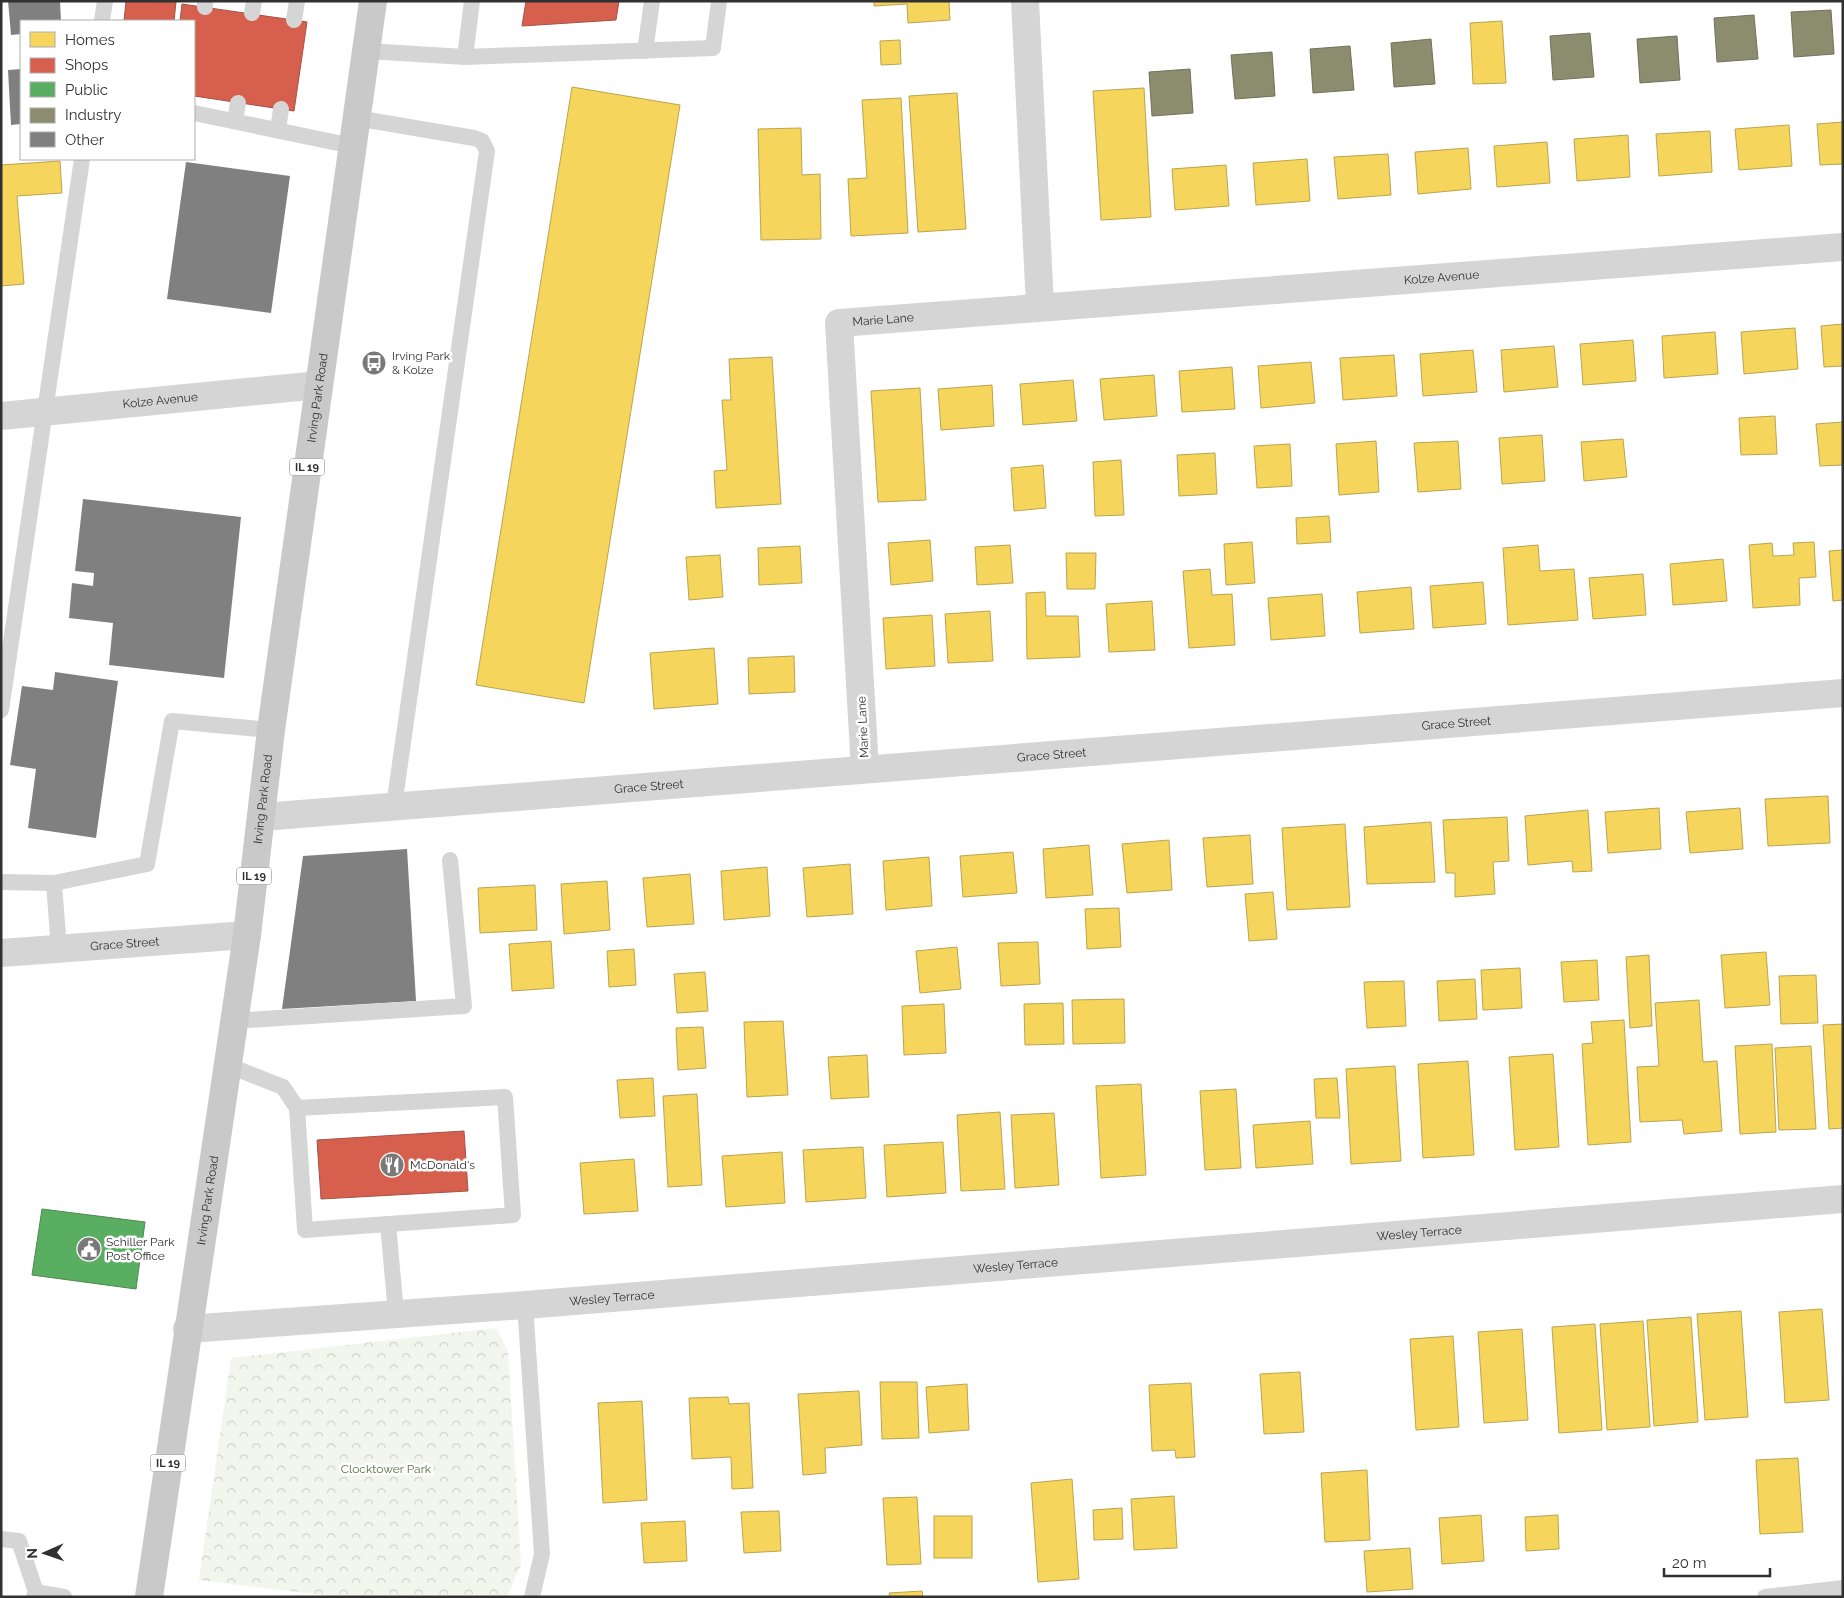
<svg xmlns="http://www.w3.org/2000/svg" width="1844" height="1598" font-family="Raleway,sans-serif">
<defs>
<pattern id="park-crowns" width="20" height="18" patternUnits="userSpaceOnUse" patternTransform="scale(1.25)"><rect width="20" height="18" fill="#f2f6ed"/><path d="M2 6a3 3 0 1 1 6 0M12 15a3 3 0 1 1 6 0" fill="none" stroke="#d0d3cc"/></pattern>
</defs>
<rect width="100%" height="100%" fill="#fff"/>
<!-- park -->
<polygon fill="url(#park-crowns)" points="496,1328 508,1351 521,1564 507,1597 339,1597 199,1580 231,1358"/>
<!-- homes -->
<g fill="#f6d55c" stroke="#bba44f">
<polygon points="874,1 949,1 950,20 908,23 907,4 874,6"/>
<polygon points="1502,21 1506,83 1473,84 1470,23"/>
<polygon points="900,40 901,64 881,65 880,41"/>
<polygon points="572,87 680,105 584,703 476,685"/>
<polygon points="1144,88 1151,217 1101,220 1093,91"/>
<polygon points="957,93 966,229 918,232 909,96"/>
<polygon points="901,98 908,233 851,236 848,179 867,178 862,100"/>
<polygon points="1843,122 1843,164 1820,165 1817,124"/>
<polygon points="1789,125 1792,166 1739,170 1735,129"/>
<polygon points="801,128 802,175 820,174 821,239 761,240 758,129"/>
<polygon points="1710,131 1712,172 1659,176 1656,134"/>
<polygon points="1628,135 1630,177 1577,181 1574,139"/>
<polygon points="1547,142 1550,183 1497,187 1494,146"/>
<polygon points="1468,148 1471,189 1418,194 1415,152"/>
<polygon points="1388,154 1391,195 1338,199 1334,157"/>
<polygon points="1307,159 1310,201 1256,205 1253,163"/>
<polygon points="60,161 62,193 17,196 24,284 1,286 1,165"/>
<polygon points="1226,165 1229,206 1175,210 1172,169"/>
<polygon points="1843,324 1843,366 1824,367 1821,326"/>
<polygon points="1795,328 1798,369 1744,374 1741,332"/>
<polygon points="1715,332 1718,374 1664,378 1662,336"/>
<polygon points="1633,340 1636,381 1583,385 1580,344"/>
<polygon points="1554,346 1558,387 1504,392 1501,350"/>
<polygon points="1473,350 1477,392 1423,396 1420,354"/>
<polygon points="1394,355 1397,396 1343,400 1340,358"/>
<polygon points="772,357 781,504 716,508 714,471 727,470 722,400 731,400 729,359"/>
<polygon points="1311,362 1315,403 1261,408 1258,366"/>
<polygon points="1232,367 1235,409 1182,412 1179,371"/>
<polygon points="1154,375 1157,416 1104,420 1100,379"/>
<polygon points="1073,380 1077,421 1023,425 1020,384"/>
<polygon points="992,385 994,426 941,430 938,389"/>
<polygon points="920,388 926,500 878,502 871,391"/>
<polygon points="1775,416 1777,454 1741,455 1739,418"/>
<polygon points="1843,422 1843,465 1820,466 1816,424"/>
<polygon points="1542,435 1545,481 1502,484 1499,438"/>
<polygon points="1623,439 1627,477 1584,481 1581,442"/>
<polygon points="1376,441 1379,492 1339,495 1336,444"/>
<polygon points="1458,441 1461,489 1418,492 1414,443"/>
<polygon points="1290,444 1292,486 1257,488 1254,446"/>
<polygon points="1215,453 1217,494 1179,496 1177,455"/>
<polygon points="1121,460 1124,515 1095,516 1093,462"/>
<polygon points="1043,465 1046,508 1014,511 1011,468"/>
<polygon points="1329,516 1331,542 1297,544 1296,518"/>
<polygon points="930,540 933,581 891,585 888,543"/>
<polygon points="1252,542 1255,583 1226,585 1224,544"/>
<polygon points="1814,542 1816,577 1799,578 1800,605 1753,608 1749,545 1772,543 1773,556 1794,555 1793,543"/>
<polygon points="1010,545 1013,583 977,585 975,547"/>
<polygon points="1538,545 1540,571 1574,569 1578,620 1508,625 1503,548"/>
<polygon points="800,546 802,583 759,585 758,548"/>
<polygon points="1843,550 1843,600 1833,601 1829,551"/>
<polygon points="1066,553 1096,553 1095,589 1067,589"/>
<polygon points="720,555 723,597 689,600 686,557"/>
<polygon points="1723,559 1727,601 1673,605 1670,564"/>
<polygon points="1210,569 1212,595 1232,594 1235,645 1189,648 1183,571"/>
<polygon points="1643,574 1646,615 1593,619 1589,578"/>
<polygon points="1483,582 1486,624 1433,628 1430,586"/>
<polygon points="1411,587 1414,629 1360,633 1357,592"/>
<polygon points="1045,592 1046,616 1078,616 1080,657 1027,659 1026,593"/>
<polygon points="1322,594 1325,636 1271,640 1268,598"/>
<polygon points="1152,601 1155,650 1109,652 1106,604"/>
<polygon points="990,611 993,661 948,663 945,614"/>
<polygon points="932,615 935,666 886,669 883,618"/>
<polygon points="714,648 718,704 654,709 650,653"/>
<polygon points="794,656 795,692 749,694 748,658"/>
<polygon points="1828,796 1830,843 1768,846 1765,799"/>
<polygon points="1659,808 1661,849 1608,853 1605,812"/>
<polygon points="1740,808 1743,849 1690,853 1686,812"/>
<polygon points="1588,810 1592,871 1573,872 1572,861 1528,865 1525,816"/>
<polygon points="1507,817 1509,861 1493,862 1495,894 1455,897 1455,873 1446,873 1443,820"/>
<polygon points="1431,822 1435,882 1367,884 1364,827"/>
<polygon points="1345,824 1350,907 1287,910 1282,828"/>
<polygon points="1250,835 1253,884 1207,887 1203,838"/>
<polygon points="1169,840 1172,890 1127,893 1122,844"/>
<polygon points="1089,845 1093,895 1046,898 1043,849"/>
<polygon points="1013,852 1017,893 963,897 960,856"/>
<polygon points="929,857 932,906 886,910 883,861"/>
<polygon points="850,864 853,914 807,917 803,868"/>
<polygon points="767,867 770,916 724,920 721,871"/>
<polygon points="690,874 694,924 647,927 643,878"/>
<polygon points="607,881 610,930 564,934 561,884"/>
<polygon points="535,885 537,930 480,933 478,888"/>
<polygon points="1273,892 1277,939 1249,941 1245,894"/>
<polygon points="1119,908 1121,947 1087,949 1085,909"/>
<polygon points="551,941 554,988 512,991 509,944"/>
<polygon points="1038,942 1040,984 1001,986 998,943"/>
<polygon points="957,947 961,989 920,993 916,951"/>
<polygon points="634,949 636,985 609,987 607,951"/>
<polygon points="1766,952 1770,1005 1725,1008 1721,955"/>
<polygon points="1649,955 1652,1026 1630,1028 1626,957"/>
<polygon points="1597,960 1599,1000 1564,1002 1561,962"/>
<polygon points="1520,968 1522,1008 1483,1010 1481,970"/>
<polygon points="705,972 708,1011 677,1013 674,974"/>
<polygon points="1816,975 1818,1023 1781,1024 1779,976"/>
<polygon points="1475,979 1477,1019 1439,1021 1437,981"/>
<polygon points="1404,981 1406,1026 1367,1028 1364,982"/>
<polygon points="1124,999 1125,1043 1073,1044 1072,1000"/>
<polygon points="1699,1000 1703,1062 1717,1061 1722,1131 1684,1134 1682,1120 1640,1122 1637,1067 1659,1066 1655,1003"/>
<polygon points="1063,1003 1064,1044 1025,1045 1024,1004"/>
<polygon points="944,1004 946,1053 904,1055 902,1006"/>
<polygon points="1624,1020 1631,1142 1588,1145 1582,1044 1593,1043 1591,1022"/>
<polygon points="783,1021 788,1095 747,1097 744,1022"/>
<polygon points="1843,1024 1843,1128 1829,1129 1823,1025"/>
<polygon points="703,1027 706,1068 678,1070 676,1028"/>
<polygon points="1772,1044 1776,1132 1740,1134 1735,1046"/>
<polygon points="1811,1046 1816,1129 1779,1130 1775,1048"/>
<polygon points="1553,1054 1559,1147 1515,1150 1509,1057"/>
<polygon points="867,1055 869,1097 831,1099 828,1057"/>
<polygon points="1468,1061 1474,1155 1423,1158 1418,1064"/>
<polygon points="1395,1066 1401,1161 1351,1164 1346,1069"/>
<polygon points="653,1078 655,1116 620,1118 617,1080"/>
<polygon points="1337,1078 1340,1118 1316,1118 1314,1079"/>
<polygon points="1141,1084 1146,1175 1101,1178 1096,1086"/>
<polygon points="1236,1089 1241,1168 1205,1170 1200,1091"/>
<polygon points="697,1094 702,1185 668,1187 663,1096"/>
<polygon points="1000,1112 1005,1189 961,1191 957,1115"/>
<polygon points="1054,1113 1059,1185 1015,1188 1011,1115"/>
<polygon points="1310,1121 1313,1164 1256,1168 1253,1125"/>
<polygon points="943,1142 946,1193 887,1197 884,1145"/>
<polygon points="863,1147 866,1198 806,1202 803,1150"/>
<polygon points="782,1152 785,1203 726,1207 722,1156"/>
<polygon points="634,1159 638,1211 584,1214 580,1163"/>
<polygon points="1822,1309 1829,1400 1785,1403 1779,1312"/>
<polygon points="1741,1311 1748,1417 1705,1420 1697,1314"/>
<polygon points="1691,1317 1698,1422 1654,1426 1647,1320"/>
<polygon points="1643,1321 1650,1427 1607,1430 1600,1324"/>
<polygon points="1595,1324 1602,1430 1559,1433 1552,1327"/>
<polygon points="1522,1329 1528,1420 1484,1423 1478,1332"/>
<polygon points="1453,1336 1459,1427 1416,1430 1410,1339"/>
<polygon points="1300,1372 1304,1432 1264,1434 1260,1374"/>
<polygon points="880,1382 917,1382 919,1438 882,1439"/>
<polygon points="1191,1383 1195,1457 1176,1458 1175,1450 1152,1451 1149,1385"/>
<polygon points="967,1384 969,1430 929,1433 926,1387"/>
<polygon points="859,1391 862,1445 825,1448 826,1473 803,1475 798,1394"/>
<polygon points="728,1397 729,1404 749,1403 753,1488 732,1489 731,1457 692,1459 689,1398"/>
<polygon points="642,1401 647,1500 603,1503 598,1403"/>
<polygon points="1798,1458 1803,1532 1760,1534 1756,1460"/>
<polygon points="1367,1470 1370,1540 1325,1542 1321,1473"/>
<polygon points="1072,1479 1079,1579 1038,1582 1031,1483"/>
<polygon points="1174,1496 1177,1548 1134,1550 1131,1499"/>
<polygon points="917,1497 921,1564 887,1565 883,1498"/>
<polygon points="1122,1508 1123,1539 1094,1540 1093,1510"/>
<polygon points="779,1511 781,1551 744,1553 741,1512"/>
<polygon points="1481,1515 1484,1561 1442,1564 1439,1518"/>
<polygon points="1558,1515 1559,1549 1526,1551 1525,1517"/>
<rect x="934" y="1516" width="38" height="42"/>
<polygon points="685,1521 687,1561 644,1563 641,1523"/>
<polygon points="1410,1548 1413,1589 1367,1592 1364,1551"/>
<polygon points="922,1591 923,1597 890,1597 889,1593"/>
</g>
<!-- shops -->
<g fill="#d6604d" stroke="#a45245">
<polygon points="126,1 176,2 174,21 124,21"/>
<polygon points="526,1 619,1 616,20 522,26"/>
<polygon points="182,4 307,22 294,111 194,96 194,21 180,21"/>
<polygon points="464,1131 468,1191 321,1199 317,1140"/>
</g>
<!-- public -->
<polygon fill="#5aae61" stroke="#4e8853" points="42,1209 145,1222 136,1289 32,1275"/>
<!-- industry -->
<g fill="#8c8c6e" stroke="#71715c">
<polygon points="1831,10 1834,54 1794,57 1791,12"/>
<polygon points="1754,15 1758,59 1717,62 1714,18"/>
<polygon points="1590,33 1594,77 1553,80 1550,36"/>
<polygon points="1677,36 1680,80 1640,83 1637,39"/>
<polygon points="1431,39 1435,84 1394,87 1391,43"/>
<polygon points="1350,46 1354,90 1313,93 1310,49"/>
<polygon points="1272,52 1275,96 1235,99 1231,55"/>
<polygon points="1190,69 1193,113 1152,116 1149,72"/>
</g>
<!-- building -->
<g fill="#808080">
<polygon points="8,1 60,1 61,21 21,21 21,34 11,35"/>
<polygon points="21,69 21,124 11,125 8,70"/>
<polygon points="186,162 290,176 271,313 167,299"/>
<polygon points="83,499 241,517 224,678 109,665 113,623 69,618 72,583 93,586 94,573 75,571"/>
<polygon points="55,672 118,681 96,838 28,828 36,769 10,765 22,686 53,690"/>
<polygon points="407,849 416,1001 282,1009 303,856"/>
</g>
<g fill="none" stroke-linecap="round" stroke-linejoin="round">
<!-- lane -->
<g stroke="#d5d5d5" stroke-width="16">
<polyline points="205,7 205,1"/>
<polyline points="252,13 254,1"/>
<polyline points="294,20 297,1"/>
<polyline points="102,21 105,1"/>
<polyline points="367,51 465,57 713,48 719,1"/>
<polyline points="645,51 652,1"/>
<polyline points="465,57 472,1"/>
<polyline points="194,113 352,146"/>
<polyline points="356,118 474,138 482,141 487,151 394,806"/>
<polyline points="235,121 238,103"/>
<polyline points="278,130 281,109"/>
<polyline points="1,710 82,159"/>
<polyline points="1,882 54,883 147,864 172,721 271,730"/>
<polyline points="54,883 59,949"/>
<polyline points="233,1021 464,1006 450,860"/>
<polyline points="227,1065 283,1087 297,1108 305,1230 513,1215 505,1097 297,1108"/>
<polyline points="388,1224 396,1313"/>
<polyline points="525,1305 542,1554 532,1597"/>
<polyline points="1,1539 19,1541 36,1592 34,1597"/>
<polyline points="36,1592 64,1597"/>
<polyline points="1765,1597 1843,1588"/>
</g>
<!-- street -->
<g stroke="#d5d5d5" stroke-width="28">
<polyline points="1025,1 1040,306"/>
<path id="s1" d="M1 416 319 385"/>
<path id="s2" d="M865 769 839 323 1843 247"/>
<path id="s3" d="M262 817 1843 693"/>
<path id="s4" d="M1 953 247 935"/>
<path id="s5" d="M187 1329 525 1305 1843 1199"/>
</g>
<!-- primary -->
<path stroke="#c9c9c9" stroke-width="28" id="s6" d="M149 1597 247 935 271 730 373 1"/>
</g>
<!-- icons -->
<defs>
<symbol id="bus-disc" viewBox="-11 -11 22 22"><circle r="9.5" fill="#797979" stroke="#fff"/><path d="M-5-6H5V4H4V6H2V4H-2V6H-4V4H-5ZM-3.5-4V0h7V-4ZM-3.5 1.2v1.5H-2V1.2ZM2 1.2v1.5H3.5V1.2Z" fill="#fff"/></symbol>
<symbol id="restaurant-disc" viewBox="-11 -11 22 22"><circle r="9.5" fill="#797979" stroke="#fff"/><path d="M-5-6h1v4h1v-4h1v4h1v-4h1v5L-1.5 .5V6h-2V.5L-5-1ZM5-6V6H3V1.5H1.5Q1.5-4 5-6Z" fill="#fff"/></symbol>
<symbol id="civic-disc" viewBox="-11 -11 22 22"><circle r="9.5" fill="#797979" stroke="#fff"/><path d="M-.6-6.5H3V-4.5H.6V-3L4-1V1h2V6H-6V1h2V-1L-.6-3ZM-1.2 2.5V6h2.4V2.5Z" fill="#fff"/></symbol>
</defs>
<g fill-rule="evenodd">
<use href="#bus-disc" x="360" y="349" width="28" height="28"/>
<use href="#restaurant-disc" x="378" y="1151" width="28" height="28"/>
<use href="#civic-disc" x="75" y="1235" width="28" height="28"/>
</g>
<g text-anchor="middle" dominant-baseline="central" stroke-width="5" stroke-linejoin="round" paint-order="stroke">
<!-- shield labels -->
<g fill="#fff" stroke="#6f6f6f" stroke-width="1">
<rect x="289.5" y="458.5" width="35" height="17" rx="4"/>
<rect x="236.5" y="867.5" width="35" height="17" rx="4"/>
<rect x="150.5" y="1454.5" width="35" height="17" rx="4"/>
</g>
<g font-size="11" font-weight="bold" fill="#313131">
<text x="307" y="467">IL 19</text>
<text x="254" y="876">IL 19</text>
<text x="168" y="1463">IL 19</text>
</g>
<!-- street labels -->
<g font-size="12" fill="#313131" stroke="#fff">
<text stroke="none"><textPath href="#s2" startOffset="1051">Kolze Avenue</textPath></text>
<text stroke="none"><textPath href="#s2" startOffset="491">Marie Lane</textPath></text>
<text stroke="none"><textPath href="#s6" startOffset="1211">Irving Park Road</textPath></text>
<text stroke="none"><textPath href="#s1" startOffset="160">Kolze Avenue</textPath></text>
<text stroke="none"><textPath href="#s3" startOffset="1198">Grace Street</textPath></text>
<text transform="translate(863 727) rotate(-93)">Marie Lane</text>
<text stroke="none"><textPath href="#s3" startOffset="792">Grace Street</textPath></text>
<text stroke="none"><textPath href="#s3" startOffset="388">Grace Street</textPath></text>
<text stroke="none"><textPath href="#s6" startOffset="806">Irving Park Road</textPath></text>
<text stroke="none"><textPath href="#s4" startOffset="124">Grace Street</textPath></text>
<text stroke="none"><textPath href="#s6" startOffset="401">Irving Park Road</textPath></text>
<text stroke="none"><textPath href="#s5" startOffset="1236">Wesley Terrace</textPath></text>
<text stroke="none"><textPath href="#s5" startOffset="831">Wesley Terrace</textPath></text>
<text stroke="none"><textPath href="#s5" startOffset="426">Wesley Terrace</textPath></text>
</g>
<!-- poi labels -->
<g font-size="12" fill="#313131" stroke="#fff" text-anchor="start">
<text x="392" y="356">Irving Park<tspan x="392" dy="14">&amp; Kolze</tspan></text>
<text x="410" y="1165">McDonald's</text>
<text x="106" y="1242">Schiller Park<tspan x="106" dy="14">Post Office</tspan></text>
</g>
<!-- park labels -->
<g font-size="12" fill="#58713b" stroke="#fff">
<text x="386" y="1469">Clocktower Park</text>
</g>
</g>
<!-- border -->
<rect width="1844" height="1598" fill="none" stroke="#313131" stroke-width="5"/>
<!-- legend -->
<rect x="20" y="20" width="175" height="140" fill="#ffffff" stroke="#adadad"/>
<rect x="30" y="32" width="25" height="15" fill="#f6d55c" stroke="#adadad"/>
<text x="65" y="45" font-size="15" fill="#313131">Homes</text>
<rect x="30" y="58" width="25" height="15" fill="#d6604d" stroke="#adadad"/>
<text x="65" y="70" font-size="15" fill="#313131">Shops</text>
<rect x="30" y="82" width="25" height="15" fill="#5aae61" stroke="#adadad"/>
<text x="65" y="95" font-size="15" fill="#313131">Public</text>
<rect x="30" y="108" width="25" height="15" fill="#8c8c6e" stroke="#adadad"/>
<text x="65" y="120" font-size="15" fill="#313131">Industry</text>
<rect x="30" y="132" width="25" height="15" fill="#808080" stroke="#adadad"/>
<text x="65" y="145" font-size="15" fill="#313131">Other</text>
<!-- north arrow -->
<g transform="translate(45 1553) rotate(268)" stroke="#ffffff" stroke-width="4" paint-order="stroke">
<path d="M0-4L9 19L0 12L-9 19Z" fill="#313131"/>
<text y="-8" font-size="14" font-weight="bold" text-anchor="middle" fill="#313131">N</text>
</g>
<!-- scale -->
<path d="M1664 1568v8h106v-8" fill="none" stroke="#313131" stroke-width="2.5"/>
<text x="1672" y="1568" font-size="15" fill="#313131" stroke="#ffffff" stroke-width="4" paint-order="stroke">20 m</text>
</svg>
